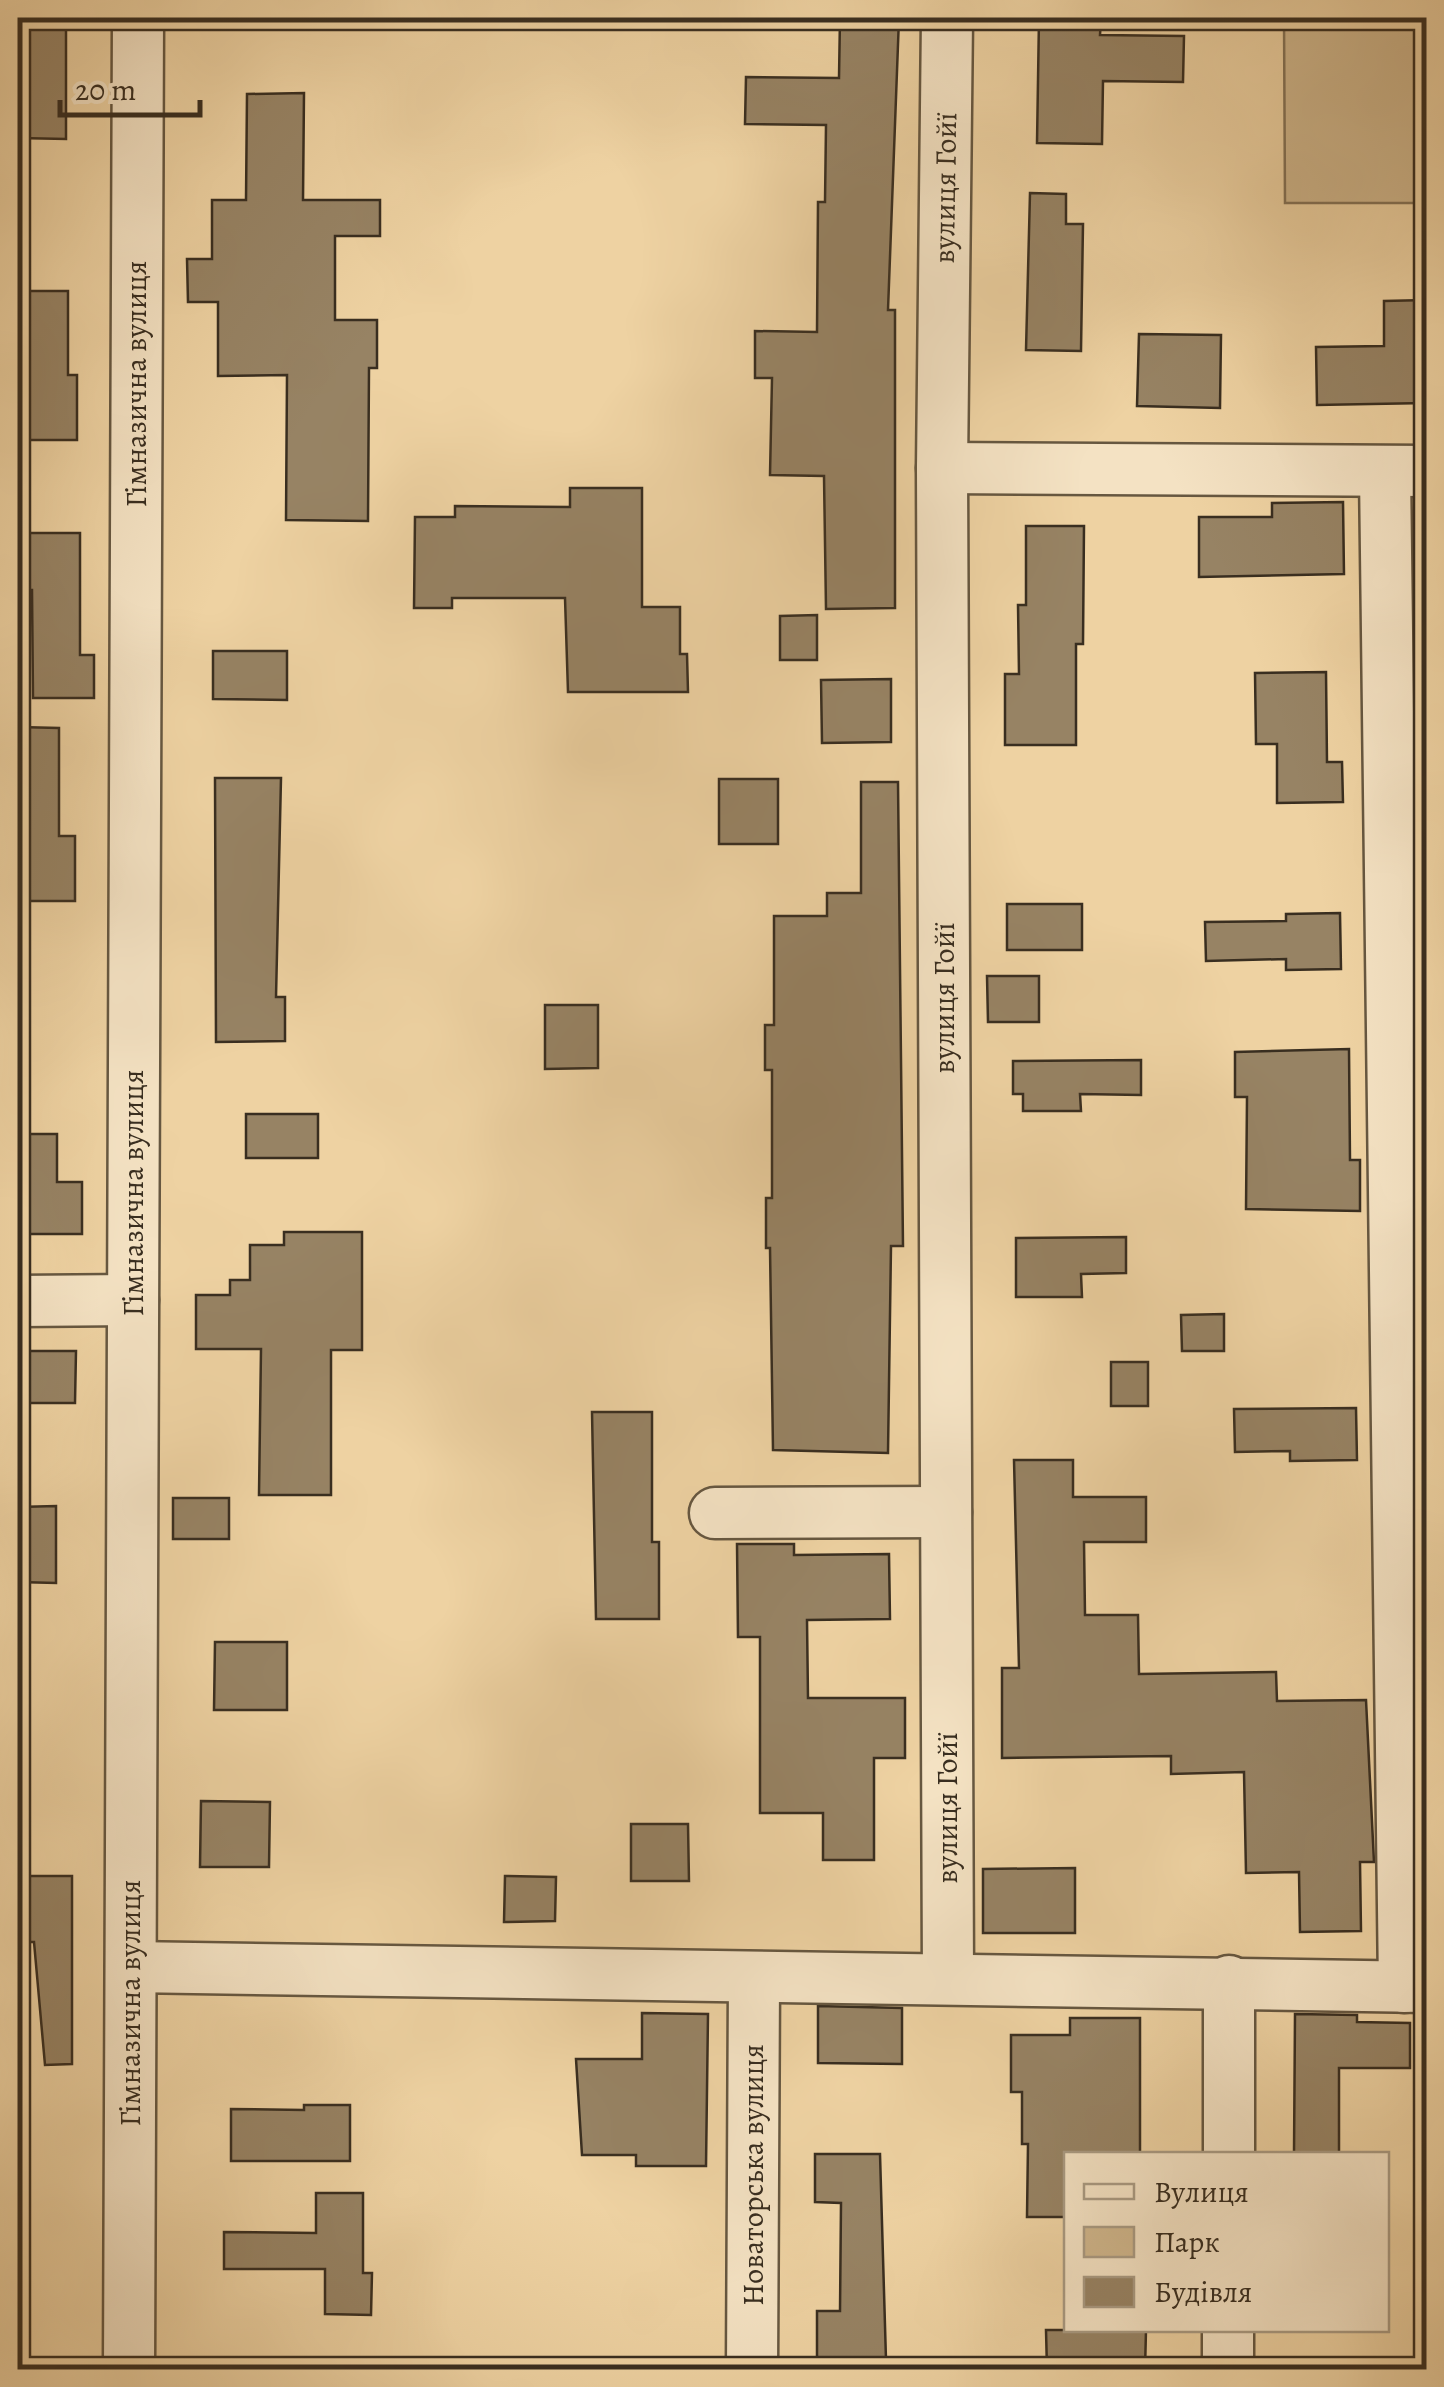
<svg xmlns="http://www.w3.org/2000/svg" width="1444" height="2387" font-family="Alegreya,serif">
<rect width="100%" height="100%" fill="#eed2a2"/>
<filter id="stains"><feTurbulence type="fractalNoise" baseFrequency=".002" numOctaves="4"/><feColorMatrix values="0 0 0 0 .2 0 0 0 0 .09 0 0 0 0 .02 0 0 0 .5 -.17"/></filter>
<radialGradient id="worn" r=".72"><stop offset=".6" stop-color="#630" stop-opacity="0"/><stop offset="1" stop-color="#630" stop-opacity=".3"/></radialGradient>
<!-- green -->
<polygon fill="#cfb68c" stroke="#847256" stroke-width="2.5" points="1284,18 1426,18 1426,203 1285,203"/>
<!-- building -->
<g fill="#978364" stroke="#392e20" stroke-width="2.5">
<polygon points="18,18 66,18 66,139 18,138"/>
<polygon points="840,18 899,18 888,310 895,310 895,608 826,609 824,476 770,475 772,378 755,378 755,331 817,332 818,202 825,202 826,125 745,124 746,77 839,78"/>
<polygon points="1039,18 1101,18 1100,35 1184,36 1183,82 1103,81 1102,144 1037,143"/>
<polygon points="304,93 303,200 380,200 380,236 335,236 335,320 377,320 377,368 369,368 368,521 286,520 287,375 218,376 218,302 188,302 187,259 212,259 212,200 246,200 247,94"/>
<polygon points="1030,193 1066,194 1066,224 1083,224 1081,351 1026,350"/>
<polygon points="18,291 68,291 68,375 77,375 77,440 18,440"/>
<polygon points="1426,300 1426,403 1317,405 1316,347 1384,346 1384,301"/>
<polygon points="1139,334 1221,335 1220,408 1137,406"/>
<polygon points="570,488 642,488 642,607 680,607 680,654 687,654 688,692 568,692 565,598 452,598 452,608 414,608 415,517 455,517 455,506 570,507"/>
<polygon points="1343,502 1344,574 1199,577 1199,517 1272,517 1272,503"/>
<polygon points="1026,526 1084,526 1083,644 1076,644 1076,745 1005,745 1005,674 1019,674 1018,605 1026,605"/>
<polygon points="18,533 80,533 80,655 94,655 94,698 33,698 32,590 18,590"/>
<polygon points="817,615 817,660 780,660 780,616"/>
<polygon points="213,651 287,651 287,700 213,699"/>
<polygon points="1326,672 1327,762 1342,762 1343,802 1277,803 1277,744 1256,744 1255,673"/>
<polygon points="891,679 891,742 822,743 821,680"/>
<polygon points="18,727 59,728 59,836 75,836 75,901 18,901"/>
<polygon points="215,778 281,778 276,997 285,997 285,1041 216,1042"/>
<rect x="719" y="779" width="59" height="65"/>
<polygon points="861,782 898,782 903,1246 891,1246 888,1453 773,1450 770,1248 766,1248 766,1198 772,1198 772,1070 765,1070 765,1025 774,1025 774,916 827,916 827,893 861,893"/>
<rect x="1007" y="904" width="75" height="46"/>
<polygon points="1340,913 1341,969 1286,970 1286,959 1206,961 1205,922 1286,921 1286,914"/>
<polygon points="987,976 1039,976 1039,1022 988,1022"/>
<polygon points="545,1005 598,1005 598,1068 545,1069"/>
<polygon points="1349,1049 1350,1160 1360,1160 1360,1211 1246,1209 1247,1097 1235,1097 1235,1052"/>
<polygon points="1141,1060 1141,1095 1080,1094 1081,1111 1023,1111 1023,1094 1013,1094 1013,1061"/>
<rect x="246" y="1114" width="72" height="44"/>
<polygon points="18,1134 57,1134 57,1182 82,1182 82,1234 18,1234"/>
<polygon points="284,1232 362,1232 362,1350 331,1350 331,1495 259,1495 261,1349 196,1349 196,1295 230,1295 230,1280 250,1280 250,1245 284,1245"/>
<polygon points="1126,1237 1126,1273 1081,1274 1082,1297 1016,1297 1016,1238"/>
<polygon points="1224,1314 1224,1351 1182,1351 1181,1315"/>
<polygon points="18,1351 76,1351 75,1403 18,1403"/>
<rect x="1111" y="1362" width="37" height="44"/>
<polygon points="1356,1408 1357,1460 1290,1461 1290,1451 1235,1452 1234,1409"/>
<polygon points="592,1412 652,1412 652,1542 659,1542 659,1619 596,1619"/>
<polygon points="1014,1460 1073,1460 1073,1497 1146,1497 1146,1542 1084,1542 1085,1615 1138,1615 1139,1674 1276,1672 1277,1701 1366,1700 1374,1862 1360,1862 1361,1931 1300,1932 1299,1872 1246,1873 1244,1772 1171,1774 1171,1756 1002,1758 1002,1668 1019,1668"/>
<rect x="173" y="1498" width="56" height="41"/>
<polygon points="56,1506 56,1583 18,1582 18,1507"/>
<polygon points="737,1544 794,1544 794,1555 889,1554 890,1619 807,1620 808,1698 905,1698 905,1758 874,1758 874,1860 823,1860 823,1813 760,1813 760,1637 738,1637"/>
<polygon points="215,1642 287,1642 287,1710 214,1710"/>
<polygon points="201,1801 270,1802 269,1867 200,1867"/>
<polygon points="631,1824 688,1824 689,1881 631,1881"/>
<polygon points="1075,1868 1075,1933 983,1933 983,1869"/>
<polygon points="18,1876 72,1876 72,2064 45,2065 34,1942 18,1942"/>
<polygon points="505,1876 556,1877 555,1921 504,1922"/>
<polygon points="818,2006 902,2008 902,2064 818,2063"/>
<polygon points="642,2013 708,2014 706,2166 636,2166 636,2155 582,2155 576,2059 642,2059"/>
<polygon points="1295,2014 1357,2015 1357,2022 1410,2023 1410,2068 1339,2068 1339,2154 1294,2154"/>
<polygon points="1070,2018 1140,2018 1140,2154 1066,2154 1066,2217 1027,2217 1028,2144 1022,2144 1022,2092 1011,2092 1011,2035 1070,2035"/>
<polygon points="304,2105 350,2105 350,2161 231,2161 231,2109 304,2110"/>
<polygon points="815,2154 880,2154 886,2360 817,2360 817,2311 840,2311 841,2203 815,2202"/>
<polygon points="316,2193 363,2193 363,2273 372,2273 371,2315 325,2314 325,2269 224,2269 224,2232 316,2233"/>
<polygon points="1046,2330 1146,2330 1145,2370 1047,2370"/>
</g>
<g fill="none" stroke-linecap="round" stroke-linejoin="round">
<defs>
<g id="minor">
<polyline points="947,18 942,468 948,1979"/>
<polyline points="942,468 1426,471"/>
<polyline points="1385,472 1404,1987"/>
<polyline points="18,1301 133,1300"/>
<polyline points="715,1513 946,1512"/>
<polyline points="131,1967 1426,1987"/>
<polyline points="1229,2154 1229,1981"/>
<polyline points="129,2370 138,18"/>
<polyline points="752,2370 754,1980"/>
<polyline points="1228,2370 1228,2330"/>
</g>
</defs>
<!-- minor casing -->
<use href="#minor" stroke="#665740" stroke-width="55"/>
<!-- minor -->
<use href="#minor" stroke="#f4e2c3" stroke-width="50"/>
</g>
<g text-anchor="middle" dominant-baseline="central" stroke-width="8" stroke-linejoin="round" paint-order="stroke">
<!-- street labels -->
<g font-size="30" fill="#392e20" stroke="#f4e2c3">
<text transform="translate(945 188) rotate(-89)">вулиця Гойї</text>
<text transform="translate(136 384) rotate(-90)">Гімназична вулиця</text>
<text transform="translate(944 998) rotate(-90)">вулиця Гойї</text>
<text transform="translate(133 1193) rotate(-90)">Гімназична вулиця</text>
<text transform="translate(947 1808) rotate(-90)">вулиця Гойї</text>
<text transform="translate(130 2003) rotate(-90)">Гімназична вулиця</text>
<text transform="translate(753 2175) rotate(-90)">Новаторська вулиця</text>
</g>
</g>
<!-- margin -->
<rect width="1444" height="2387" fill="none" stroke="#eed2a2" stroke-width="60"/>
<rect x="20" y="20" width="1404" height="2347" fill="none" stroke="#392e20" stroke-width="5"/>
<rect x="30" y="30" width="1384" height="2327" fill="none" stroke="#392e20" stroke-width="2.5"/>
<!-- legend -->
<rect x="1064" y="2152" width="325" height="180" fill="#f4e2c3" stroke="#a99a82" stroke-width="2.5"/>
<rect x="1084" y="2184" width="50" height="15" fill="#f4e2c3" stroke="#a99a82" stroke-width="2.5"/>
<text x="1154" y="2202" font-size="30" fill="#392e20">Вулиця</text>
<rect x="1084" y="2227" width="50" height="30" fill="#cfb68c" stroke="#a99a82" stroke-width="2.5"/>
<text x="1154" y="2252" font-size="30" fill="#392e20">Парк</text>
<rect x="1084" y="2277" width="50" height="30" fill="#978364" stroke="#a99a82" stroke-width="2.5"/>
<text x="1154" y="2302" font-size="30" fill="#392e20">Будівля</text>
<!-- scale -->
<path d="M60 100v15h140v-15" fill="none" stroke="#392e20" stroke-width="5"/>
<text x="75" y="100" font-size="30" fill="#392e20" stroke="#f4e2c3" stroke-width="8" paint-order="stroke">20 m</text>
<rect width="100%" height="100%" filter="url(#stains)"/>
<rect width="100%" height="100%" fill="url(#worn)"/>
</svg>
